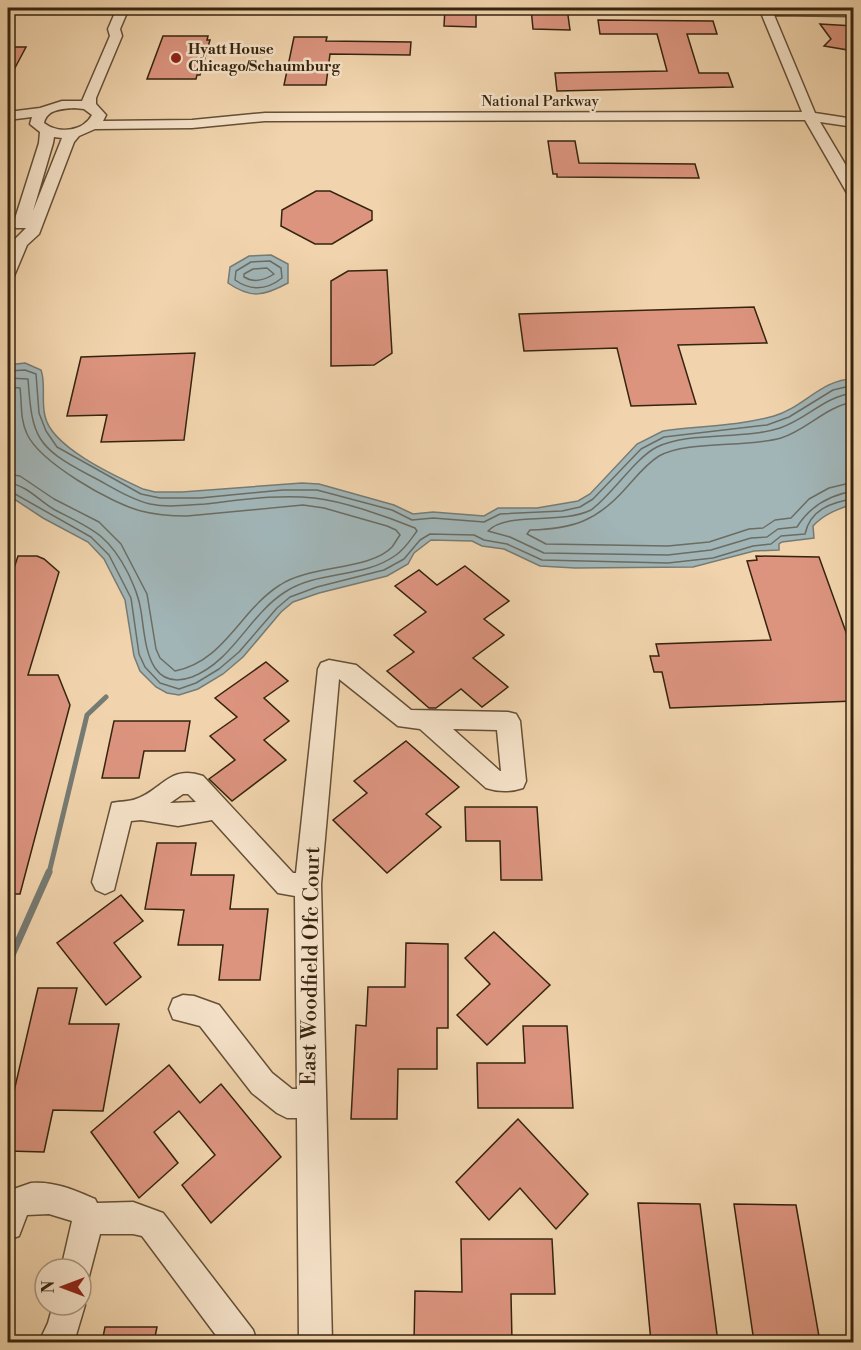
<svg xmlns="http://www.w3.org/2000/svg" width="861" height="1350" font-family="'Libre Bodoni',serif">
<rect width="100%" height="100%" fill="#f1d4ad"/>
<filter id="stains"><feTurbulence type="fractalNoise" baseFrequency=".00333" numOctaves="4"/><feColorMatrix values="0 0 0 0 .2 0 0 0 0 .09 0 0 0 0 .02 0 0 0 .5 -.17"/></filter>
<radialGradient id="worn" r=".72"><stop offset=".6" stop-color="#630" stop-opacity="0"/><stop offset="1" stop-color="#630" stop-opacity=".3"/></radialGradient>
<!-- water -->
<g fill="#a1b5b7" stroke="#767b73" stroke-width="1.5">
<path d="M271 255 288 264V283C264 296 251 299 228 283L230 267 249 256Z"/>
<path d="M25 363 41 370C46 383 41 401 45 416 51 447 115 476 143 489L155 492H182L302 483 319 484 394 505 413 514 433 512 484 516 498 508H537L578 501 590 494 637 444 663 431C699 426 739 426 774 416 803 408 822 379 853 379V504C838 509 824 514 813 526L814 538 782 542 779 544V550L754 551 693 567 575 568 540 566 504 549 482 546 472 541 431 540 414 553 408 564 387 576 319 593 293 602 281 612 243 657 223 674 198 689 179 695 167 693 156 687 140 671 134 656 125 600 104 559 88 542 43 518 8 495V365Z"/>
</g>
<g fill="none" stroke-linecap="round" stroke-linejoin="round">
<!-- shore -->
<g stroke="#6b6c62" stroke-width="1.5">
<path d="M270 261 281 268 282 278C267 290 251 291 235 280L236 271 251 262Z"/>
<path d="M267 268 274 274C265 280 254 283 244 277V274L253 269Z"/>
<polyline points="8,371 25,370 36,374 39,413 46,431 57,447 141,494 160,498 200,498 283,490 317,490 392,510 412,520 433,518 484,522 500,514 562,511 580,507 593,499 641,449 664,437 767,425 789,417 833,390 854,385"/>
<path d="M8 378 28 379C32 437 36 447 89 475 109 485 129 499 150 504 168 508 187 505 205 504 241 500 278 494 314 498 343 501 388 517 415 528L417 531C411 539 405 549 396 555 363 579 319 570 285 592 249 615 233 661 192 677 178 682 164 681 155 668 145 653 144 630 141 611 139 597 134 586 128 573 108 534 92 529 55 510 39 501 27 485 8 483"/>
<path d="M8 387 20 388C22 404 20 419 27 434 40 462 110 503 141 511 156 515 171 516 187 516L303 505 324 508 387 526 396 530 400 535C397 539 395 543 392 547 371 570 309 565 280 585 240 610 225 661 175 671L160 658 156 649 147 594 121 544 99 522 54 499 20 476 8 474"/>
<path d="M854 393C825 396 807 419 780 428 743 440 691 431 657 447 635 458 613 494 591 510 561 525 507 511 488 531L510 537 544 553 668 555 711 550 751 538 767 537 778 529 797 527C810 506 829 495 854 491"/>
<path d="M854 402C826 406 807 430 781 438 747 448 687 440 659 456 646 464 636 477 626 488 597 521 573 529 530 530L527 534 546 544 668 546 709 542 749 529 763 528 775 520 791 518 809 499 829 488 854 482"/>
<path d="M8 490 91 537 109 555 131 598 139 654 145 667 160 683 179 689 196 683 219 669 239 652 277 608 290 597 317 587 384 570 404 559 420 540 430 534 474 535 484 540 507 544 542 560 668 563 713 558 753 546 771 544 781 536 805 534C810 510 831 502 854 499"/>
</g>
<!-- stream-far1 -->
<polyline stroke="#767b73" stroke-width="5" points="49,873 87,715 106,697"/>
<!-- stream -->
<polyline stroke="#767b73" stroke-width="7" points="8,964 49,872"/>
</g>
<!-- building -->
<g fill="#dc947f" stroke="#35240e" stroke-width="1.5">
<polygon points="445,8 476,8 476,27 444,26"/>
<polygon points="531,8 567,8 570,30 533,29"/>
<polygon points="598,20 713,21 717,34 687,34 699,73 728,73 733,87 557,91 555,73 667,71 657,34 600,34"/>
<polygon points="820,24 854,26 854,51 824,46 831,39"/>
<polygon points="163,36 208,36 207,40 210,40 200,75 197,75 196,79 147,79"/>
<polygon points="294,37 327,37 326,41 411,42 410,55 330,54 326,85 284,85"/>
<polygon points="8,47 26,47 8,81"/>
<polygon points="548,141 575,141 579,163 695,164 699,178 557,177 557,174 553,174"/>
<polygon points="316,191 330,191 372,211 372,220 332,244 315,244 281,226 282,210"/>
<polygon points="387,270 392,353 374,365 331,366 331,281 348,271"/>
<polygon points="754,307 767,343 678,345 696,404 631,406 617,348 524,351 519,314"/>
<polygon points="195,353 184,440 101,442 107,415 67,416 81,357"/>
<polygon points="18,556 37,556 44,559 59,572 28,675 58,675 70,705 20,894 8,894 8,568 14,568"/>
<polygon points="756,556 819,557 847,635 854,635 854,701 670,708 662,672 654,672 650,656 659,656 656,644 771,640 747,561 757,560"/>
<polygon points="465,566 509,601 484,619 504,635 473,658 508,687 482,707 461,689 436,708 429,708 387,671 414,652 394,635 426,612 395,586 419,570 437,585"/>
<polygon points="266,662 288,681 264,698 289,721 264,740 286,760 232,801 209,779 235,760 210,736 237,717 215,698"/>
<polygon points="114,721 190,721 185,751 144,751 139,778 102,778"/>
<polygon points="406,741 459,787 426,814 441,827 387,873 333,820 367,793 354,781"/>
<polygon points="465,807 537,807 542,880 501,880 500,841 466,841"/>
<polygon points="157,843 196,843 191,875 234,875 230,909 268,909 260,980 219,980 223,945 178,945 184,910 145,909"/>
<polygon points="121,895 143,921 114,943 141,977 106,1005 57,943"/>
<polygon points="494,932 550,985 487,1045 457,1015 490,984 465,958"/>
<polygon points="406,943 448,944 448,1028 437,1028 437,1069 398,1069 397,1119 351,1119 356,1025 366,1026 368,987 405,987"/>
<polygon points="38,988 77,988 69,1024 119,1024 103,1111 53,1110 44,1152 8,1151 8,1117"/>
<polygon points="523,1026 567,1026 573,1108 478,1108 477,1063 525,1063"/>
<polygon points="169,1065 200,1103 221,1084 281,1157 211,1223 182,1185 215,1155 179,1111 154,1132 178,1163 139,1198 91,1132"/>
<polygon points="518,1119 588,1194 556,1229 520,1188 489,1220 456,1182"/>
<polygon points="638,1203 700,1204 718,1342 651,1342"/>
<polygon points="734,1204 796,1205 820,1342 754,1342"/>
<polygon points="461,1239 552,1239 555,1294 511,1294 512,1342 414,1342 415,1291 462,1292"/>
<polygon points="105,1327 157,1327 154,1342 102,1342"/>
</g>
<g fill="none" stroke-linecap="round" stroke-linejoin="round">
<defs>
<g id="minor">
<path d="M117 8H129L120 29 122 36 96 98V104L106 115 103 121 192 120 265 113 802 112 759 8H854V16L774 15 815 113 854 119V127L820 122 854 179V197L847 193 805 120 265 121 192 128 95 129 79 136 74 142 39 234 27 245 14 276 8 278V254L14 240 26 228H16L13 225 39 143 40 132 30 124 32 117 8 120V112L40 108 62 101H82L110 36 108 29ZM74 108 84 109 92 115C83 132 58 134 44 123 47 109 62 109 74 108ZM54 137 62 138 33 211 53 143Z"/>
<path d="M329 660 356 665 411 710 508 712 516 714 520 721 526 781 523 788C511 792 498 792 486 788L420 729 398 726 339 679 321 884 332 1342H299L297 1118H287L277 1113 252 1093 200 1026 173 1019 169 1009 173 999 183 995 194 996 219 1005 272 1073 292 1089H297L295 896 278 893 212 820 178 826 141 820 131 821 114 890 105 894 96 890 92 882 112 803C120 801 129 802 136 799 162 790 170 764 203 776L293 873H296L318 669 321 663ZM453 729 497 730 501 771H500ZM183 794H188L196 802 170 803Z"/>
<path d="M31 1183C54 1181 74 1190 95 1199L97 1203 133 1202 163 1213 253 1330 257 1342H221L142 1236 133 1234H100L88 1280 81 1283V1269H61L72 1221 49 1214 27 1215 19 1236 8 1240V1191Z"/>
<polygon points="81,1295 85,1305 74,1342 39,1342 48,1323 53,1305 81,1305"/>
</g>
</defs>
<!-- minor casing -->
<use href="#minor" stroke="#645036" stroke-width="3"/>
<!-- minor -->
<use href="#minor" fill="#f6e3ca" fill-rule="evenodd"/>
</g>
<!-- markers -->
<circle fill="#8f2418" stroke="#f6e3ca" stroke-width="2" cx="176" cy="58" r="6"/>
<g text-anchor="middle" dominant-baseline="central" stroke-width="5" stroke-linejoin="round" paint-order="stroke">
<!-- far-poi labels -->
<g font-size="15" font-weight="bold" fill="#35240e" stroke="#f6e3ca" text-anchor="start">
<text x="188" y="49">Hyatt House<tspan x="188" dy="17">Chicago/Schaumburg</tspan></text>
</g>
<!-- far-street labels -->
<g font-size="15" fill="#35240e" stroke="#f6e3ca">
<text x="540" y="101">National Parkway</text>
</g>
<!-- near-street labels -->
<g font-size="21" fill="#35240e" stroke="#f6e3ca">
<text transform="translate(311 966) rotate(-89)">East Woodfield Ofc Court</text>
</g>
</g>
<!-- margin -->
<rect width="861" height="1350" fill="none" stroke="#f1d4ad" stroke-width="30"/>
<rect x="9" y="9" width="843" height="1332" fill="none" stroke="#35240e" stroke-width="3"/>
<rect x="15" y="15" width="831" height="1320" fill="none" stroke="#35240e" stroke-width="1.5"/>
<!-- north arrow -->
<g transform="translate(63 1287) rotate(270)"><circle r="28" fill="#f6e3ca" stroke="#a9977f" stroke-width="1.5"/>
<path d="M0-4.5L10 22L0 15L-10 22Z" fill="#8f2418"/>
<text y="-9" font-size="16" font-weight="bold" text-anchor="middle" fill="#35240e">N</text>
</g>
<rect width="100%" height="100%" filter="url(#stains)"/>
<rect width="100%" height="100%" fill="url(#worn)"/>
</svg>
